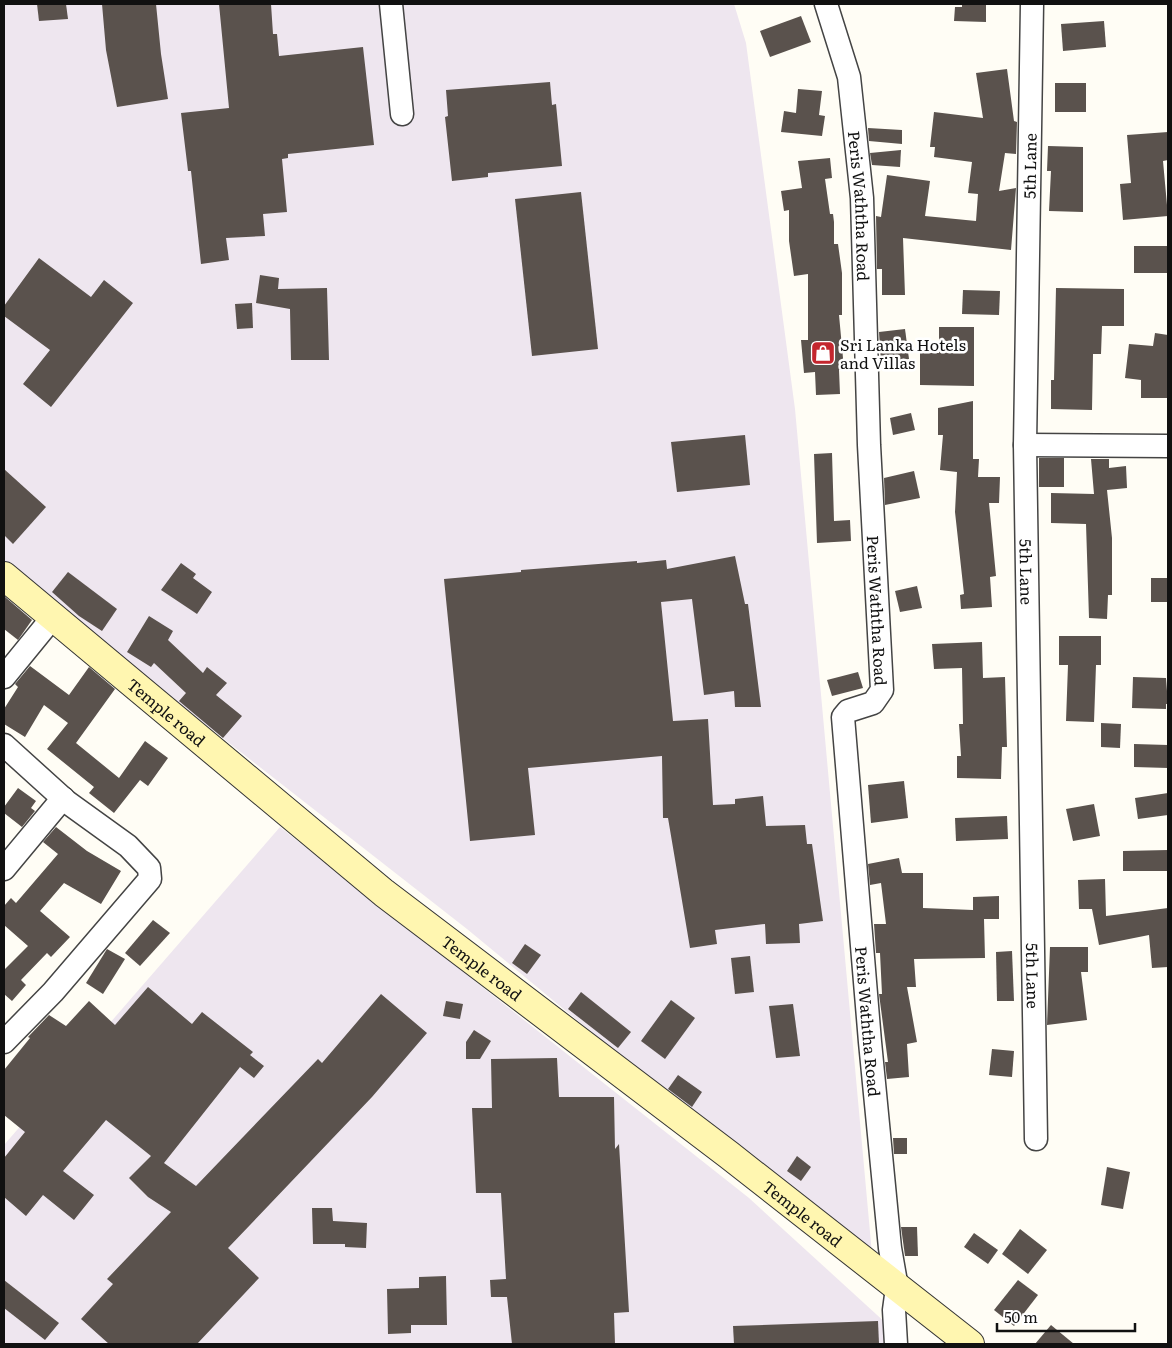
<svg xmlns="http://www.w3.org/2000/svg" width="1172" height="1348" font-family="Literata,serif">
<rect width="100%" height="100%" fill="#fffdf5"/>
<!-- industrial -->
<g fill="#eee6ef">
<polygon points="4,4 734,4 746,43 795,409 873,1265 467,929 4,567"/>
<polygon points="280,827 749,1198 888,1325 889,1344 4,1344 4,1145"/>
</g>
<!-- building -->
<g fill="#5a524d">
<polygon points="37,4 66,4 68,19 39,21"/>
<polygon points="102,4 156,4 161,54 168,99 117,107 106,50"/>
<polygon points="219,4 271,4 273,34 277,34 279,56 363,47 374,145 288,154 288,158 282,159 287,212 263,214 265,236 226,238 229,260 201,264 191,171 188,171 181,113 229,108"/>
<polygon points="962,4 986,4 986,22 954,21 955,7 962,7"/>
<polygon points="801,16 811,42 770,57 760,31"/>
<polygon points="1104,21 1106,47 1063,51 1061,24"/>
<polygon points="1007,69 1014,121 1017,122 1016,154 1005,153 999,191 1016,188 1011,250 903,238 905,295 882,295 882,269 877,269 876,216 881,217 887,175 930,181 925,216 976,221 978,194 968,193 972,162 934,157 935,147 930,147 934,112 983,118 976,73"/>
<polygon points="550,82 552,105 556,104 562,166 488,173 488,177 452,181 445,117 448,116 446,90"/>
<rect x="1055" y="83" width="31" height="29"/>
<polygon points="798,89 822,91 819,115 825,116 822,136 781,132 784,111 796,113"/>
<polygon points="868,128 902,130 902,144 869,141"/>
<polygon points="1168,132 1168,160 1163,161 1168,216 1123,220 1120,184 1131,183 1127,135"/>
<polygon points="1048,146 1083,147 1083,212 1049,211 1051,171 1047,171"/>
<polygon points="901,150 900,167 872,165 870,153"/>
<polygon points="830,158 832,178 825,179 830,214 833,214 834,222 834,244 838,244 842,273 842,315 839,315 844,369 839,370 840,394 816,395 815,372 804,373 801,340 808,340 808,274 794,276 789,241 789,210 784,211 781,191 802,188 798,161"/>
<polygon points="581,192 598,349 532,356 515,199"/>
<rect x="1134" y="246" width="34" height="27"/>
<polygon points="39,258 91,297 104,280 133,303 51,407 23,384 50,350 4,316 4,306"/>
<polygon points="260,275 279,278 278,289 327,288 329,360 291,360 290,309 256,303"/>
<polygon points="1056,288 1124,289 1124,326 1102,326 1101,354 1093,354 1092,410 1051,409 1051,380 1054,380"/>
<polygon points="963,290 1000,291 999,315 962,314"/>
<polygon points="252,303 253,328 237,329 235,304"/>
<polygon points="939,327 974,327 974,386 920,385 920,352 939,353"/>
<polygon points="905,329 909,359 881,362 879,332"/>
<polygon points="1155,333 1168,335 1168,398 1141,398 1141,380 1125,378 1129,344 1153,346"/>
<polygon points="973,401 973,459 979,459 978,477 1000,477 999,503 989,503 996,576 990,577 992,607 961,609 960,595 964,594 955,512 957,472 940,470 943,435 938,435 938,408"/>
<polygon points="911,413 915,430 893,435 890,418"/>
<polygon points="745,435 750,485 677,492 671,442"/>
<polygon points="832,453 834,521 850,520 851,541 817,543 814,454"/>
<rect x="1039" y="458" width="25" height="29"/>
<polygon points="1091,459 1109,459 1109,468 1126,466 1127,488 1107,490 1112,538 1112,595 1108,595 1107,619 1089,618 1086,524 1051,523 1051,493 1094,494"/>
<polygon points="4,469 46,507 13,544 4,535"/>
<polygon points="914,471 920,498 885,505 884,478"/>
<polygon points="735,556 745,604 748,604 761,707 735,707 734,691 704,695 692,599 661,602 673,721 708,719 713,805 735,804 735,799 763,796 766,826 805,825 807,844 812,844 823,921 799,924 800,943 766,944 765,924 715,930 717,944 690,948 668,818 663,818 662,756 528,768 535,835 470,841 444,579 521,572 521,570 637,561 637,563 666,560 667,569"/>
<polygon points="181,563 196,574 193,578 212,592 197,614 161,590"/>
<polygon points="68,572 117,609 102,631 79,616 52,592"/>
<rect x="1151" y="578" width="17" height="24"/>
<polygon points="917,586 922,608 900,612 895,591"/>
<polygon points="4,596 32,620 18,640 4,629"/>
<polygon points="149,616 173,631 168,640 203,673 207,667 227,683 216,695 242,716 223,738 179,701 186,693 154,663 151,667 127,652"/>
<polygon points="1059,636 1101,636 1101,665 1096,665 1094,722 1066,721 1068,665 1059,665"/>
<polygon points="982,642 983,678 1005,677 1007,747 1002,747 1001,779 957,778 957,756 961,756 959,724 963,724 962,668 934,669 932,644"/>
<polygon points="30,666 69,695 89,667 115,689 76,743 119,778 145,741 168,758 148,786 140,780 114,813 89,793 94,787 47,749 68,723 44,705 25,737 4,724 4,709 18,687 15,684"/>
<polygon points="858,672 863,688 832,696 827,680"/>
<polygon points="1133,677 1166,678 1168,704 1166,704 1166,709 1132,708"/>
<polygon points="1101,723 1121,724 1120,748 1101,747"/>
<polygon points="1134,744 1168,745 1168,768 1134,767"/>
<polygon points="904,781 908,818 871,823 868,785"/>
<polygon points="18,788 36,801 31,808 35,811 22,827 4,813 4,807"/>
<polygon points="1168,793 1168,815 1138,819 1135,798"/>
<polygon points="1094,804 1100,836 1073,841 1066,809"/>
<polygon points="1007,816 1008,839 956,841 955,818"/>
<polygon points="56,827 87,851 121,871 101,904 64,883 40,911 70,937 51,957 47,953 21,980 26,985 12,1001 4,994 4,970 28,946 4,925 4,906 11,898 16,903 58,854 43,842"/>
<polygon points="1168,850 1168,871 1123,871 1123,851"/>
<polygon points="899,858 902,873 923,873 923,908 973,910 973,897 999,896 999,919 984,919 985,958 914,959 916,987 907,987 917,1042 907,1044 909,1077 887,1079 885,1062 888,1062 879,994 882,994 880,953 876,953 874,924 886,924 881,883 870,885 868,864"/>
<polygon points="1105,879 1106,916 1168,908 1168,967 1152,968 1149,935 1099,945 1092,909 1079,909 1078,880"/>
<polygon points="153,920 170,933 140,966 125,953"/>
<polygon points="525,944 541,955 527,974 512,963"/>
<polygon points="1050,947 1088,947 1088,972 1081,972 1087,1020 1047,1025"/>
<polygon points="107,949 125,959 103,994 86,983"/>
<polygon points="1012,951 1014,1001 997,1001 996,952"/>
<polygon points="750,956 754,992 735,994 731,958"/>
<polygon points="148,987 192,1024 202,1012 253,1052 250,1055 264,1066 254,1078 240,1067 164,1163 196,1186 318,1059 322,1063 381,994 427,1033 372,1097 228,1248 259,1278 197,1344 109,1344 81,1319 113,1284 107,1279 171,1212 148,1197 129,1178 151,1156 106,1120 63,1171 94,1195 74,1220 43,1195 26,1216 4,1197 4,1158 25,1132 4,1115 4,1070 30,1038 28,1037 49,1015 66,1026 89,1001 115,1025"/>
<polygon points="581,992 631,1032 618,1048 568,1009"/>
<polygon points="671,1000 695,1018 665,1059 641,1041"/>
<polygon points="446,1001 463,1004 460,1019 443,1016"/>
<polygon points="793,1004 800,1056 776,1058 769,1006"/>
<polygon points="474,1030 491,1041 480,1059 466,1059 466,1042"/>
<polygon points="992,1049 1014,1051 1012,1077 989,1075"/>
<polygon points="557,1058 559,1097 614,1097 615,1149 619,1144 629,1312 614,1313 615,1344 512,1344 507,1297 491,1297 490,1280 506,1279 501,1193 476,1193 472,1108 492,1108 491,1059"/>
<polygon points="678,1075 702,1092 692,1107 668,1089"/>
<polygon points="893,1138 907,1138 907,1154 894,1154"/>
<polygon points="797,1156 811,1167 801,1181 787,1171"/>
<polygon points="1107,1167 1130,1172 1123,1209 1101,1205"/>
<polygon points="312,1208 332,1208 333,1221 367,1223 366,1248 345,1247 345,1244 313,1244"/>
<polygon points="901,1227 917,1227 918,1256 905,1256"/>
<polygon points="1020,1229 1047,1250 1028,1274 1002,1254"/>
<polygon points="974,1233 998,1250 988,1264 964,1247"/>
<polygon points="446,1276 447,1325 411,1325 411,1333 388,1334 387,1289 419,1288 419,1277"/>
<polygon points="4,1280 59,1323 45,1340 4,1308"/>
<polygon points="1018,1280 1038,1295 1014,1326 994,1310"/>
<polygon points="878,1321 879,1344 734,1344 733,1326"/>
<polygon points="1051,1325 1074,1344 1035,1344"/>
</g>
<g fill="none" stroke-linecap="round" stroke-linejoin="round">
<defs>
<g id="street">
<polyline points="391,4 402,114"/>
<path id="s1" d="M826 4 849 77 862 198 869 445 882 690 873 703 848 711 843 717 870 1042 890 1248 897 1288 894 1310 896 1344"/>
<path id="s2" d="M1032 4 1025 445 1036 1139"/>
<polyline points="1025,445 1168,446"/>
<polyline points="4,677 53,617"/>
<polyline points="4,745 67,802 128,846 149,868 150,879 53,992 4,1042"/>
<polyline points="4,869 63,798"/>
</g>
<g id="secondary">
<path id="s3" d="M4 576 384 893 729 1155 970 1344"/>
</g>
</defs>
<!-- street casing -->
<use href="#street" stroke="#444" stroke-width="25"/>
<!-- secondary casing -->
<use href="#secondary" stroke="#333" stroke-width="30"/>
<!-- street -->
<use href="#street" stroke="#fff" stroke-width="22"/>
<!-- secondary -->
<use href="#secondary" stroke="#fff6b0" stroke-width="28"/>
</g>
<!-- icons -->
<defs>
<symbol id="shop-square" viewBox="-11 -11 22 22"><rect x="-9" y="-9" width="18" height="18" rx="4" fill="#c4262e" stroke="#fff"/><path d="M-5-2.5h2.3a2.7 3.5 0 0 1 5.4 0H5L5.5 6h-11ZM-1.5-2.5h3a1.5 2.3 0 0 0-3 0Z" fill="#fff"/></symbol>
</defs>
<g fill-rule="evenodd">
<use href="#shop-square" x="809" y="339" width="28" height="28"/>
</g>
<g text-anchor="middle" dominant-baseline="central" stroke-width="5" stroke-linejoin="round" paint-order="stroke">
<!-- street labels -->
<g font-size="16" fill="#111" stroke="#fff">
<text transform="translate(1029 166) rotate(-89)">5th Lane</text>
<text stroke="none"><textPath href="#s1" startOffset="206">Peris Waththa Road</textPath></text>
<text stroke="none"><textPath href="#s2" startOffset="568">5th Lane</textPath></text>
<text stroke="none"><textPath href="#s1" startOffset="611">Peris Waththa Road</textPath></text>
<text stroke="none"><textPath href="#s3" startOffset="212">Temple road</textPath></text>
<text stroke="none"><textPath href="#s3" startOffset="618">Temple road</textPath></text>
<text stroke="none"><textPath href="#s2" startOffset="972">5th Lane</textPath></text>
<text stroke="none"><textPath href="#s1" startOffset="1046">Peris Waththa Road</textPath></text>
<text stroke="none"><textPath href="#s3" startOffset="1022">Temple road</textPath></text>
</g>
<!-- poi labels -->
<g font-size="16" fill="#111" stroke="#fff" text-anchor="start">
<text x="840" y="344">Sri Lanka Hotels<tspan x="840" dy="18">and Villas</tspan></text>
</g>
</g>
<!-- border -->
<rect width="1172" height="1348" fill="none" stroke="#111111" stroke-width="10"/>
<!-- scale -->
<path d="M997 1323v8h138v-8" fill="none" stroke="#111111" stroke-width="2.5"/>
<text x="1004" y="1323" font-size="15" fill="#111111" stroke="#ffffff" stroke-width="4" paint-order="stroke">50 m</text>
</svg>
